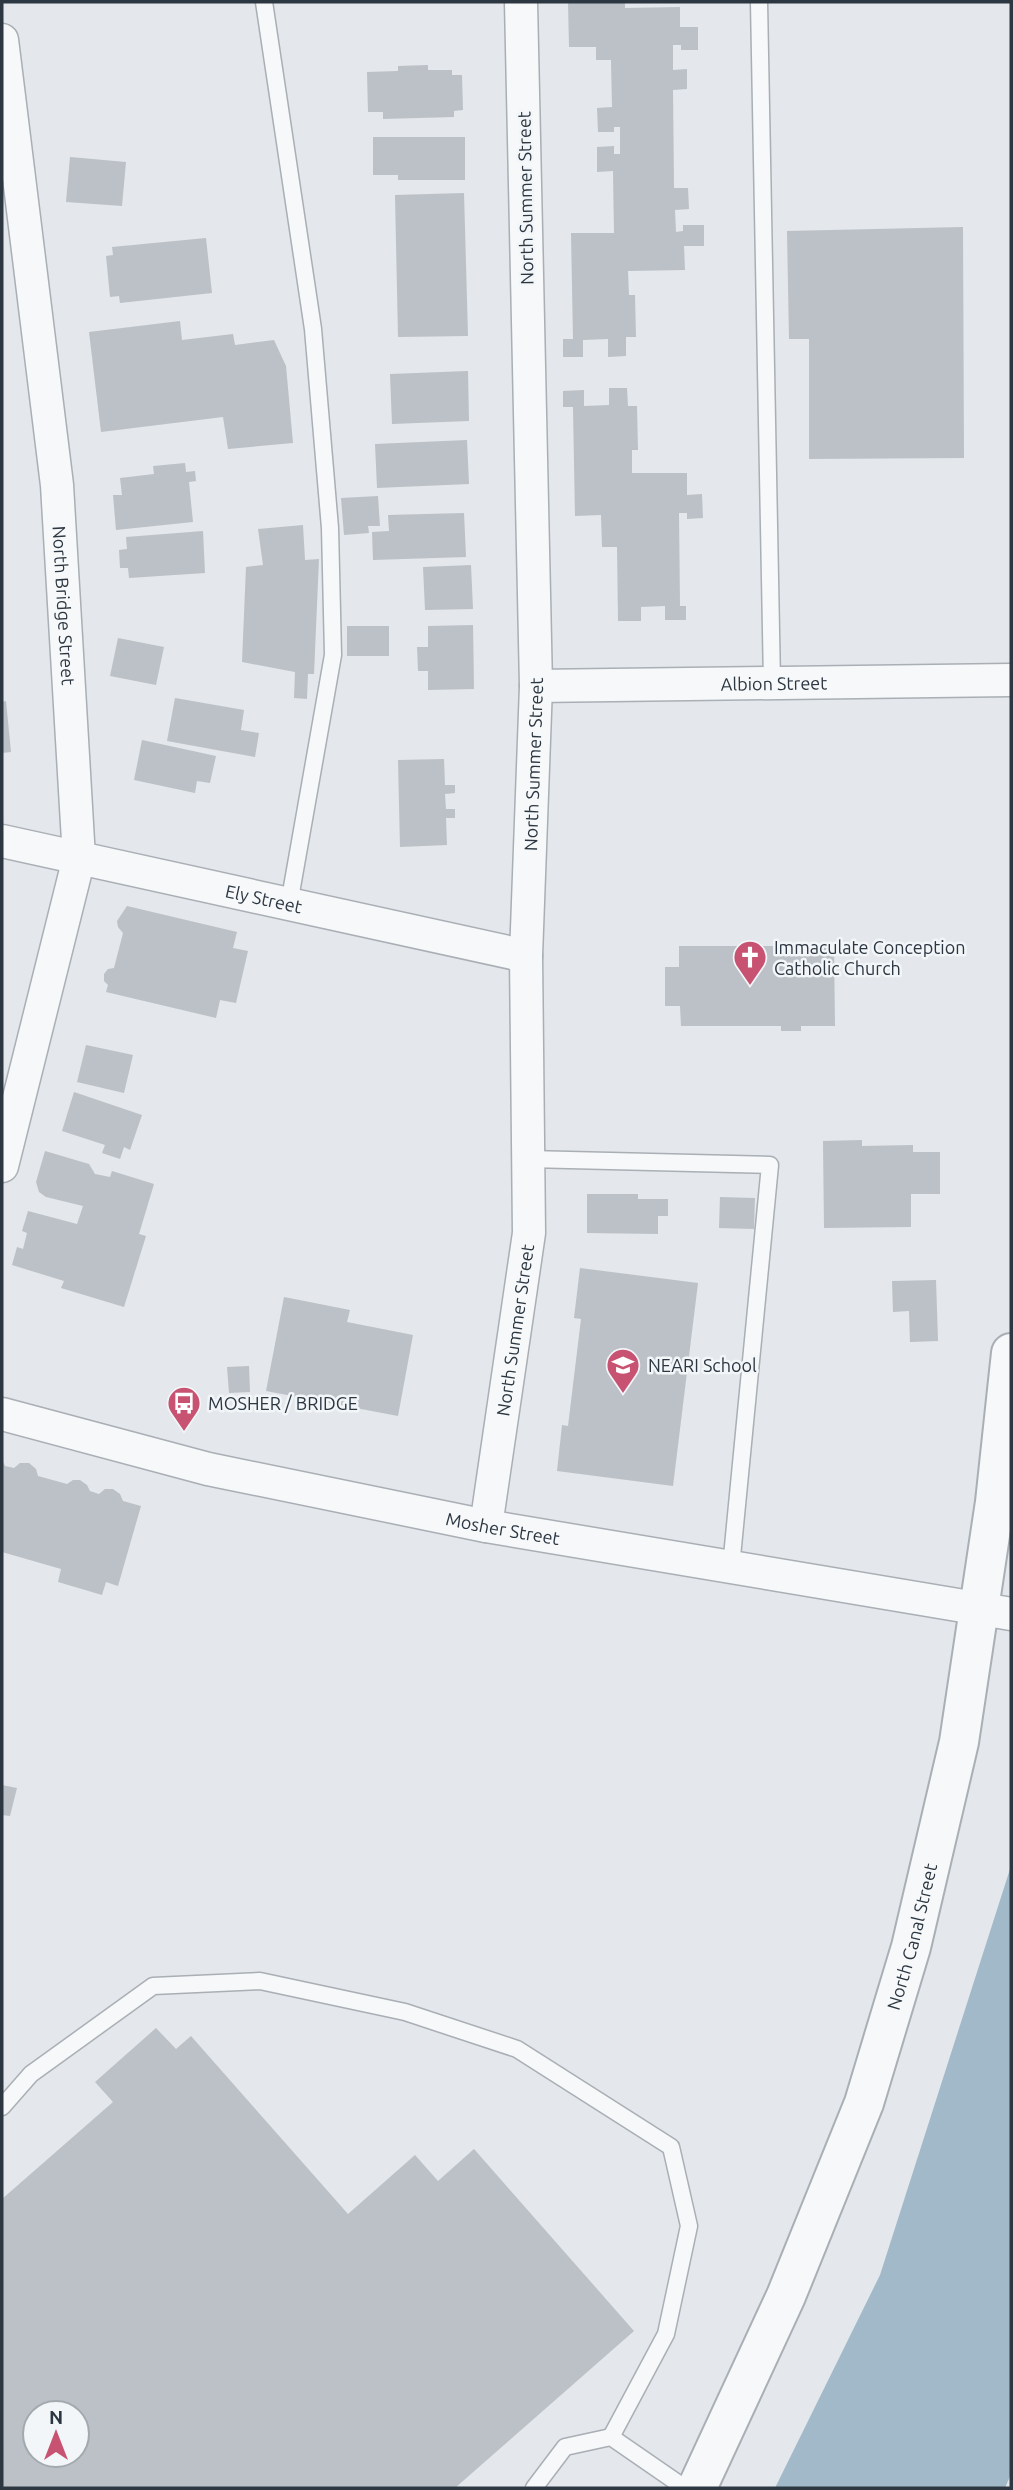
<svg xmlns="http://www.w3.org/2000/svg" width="1013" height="2490" font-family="Ubuntu,sans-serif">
<rect width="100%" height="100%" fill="#e4e7eb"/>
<!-- water -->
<polygon fill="#a1b9c8" points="1011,1866 1011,2474 1005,2488 775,2488 880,2275"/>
<!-- building -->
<g fill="#bbc1c7" fill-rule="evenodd">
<polygon points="568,2 625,2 625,8 680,7 680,27 698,27 698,50 681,50 681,45 673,45 673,70 687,69 687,89 673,90 674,188 688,188 689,209 675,210 676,232 683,231 683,225 704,225 704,246 684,246 685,270 628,271 629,295 635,295 636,337 626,337 626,356 608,357 608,339 583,340 583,357 563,357 563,339 573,339 571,233 614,233 613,171 597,172 597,147 614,146 614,154 620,154 620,127 614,127 614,132 598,132 597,108 612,107 611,60 596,60 596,47 569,47"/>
<polygon points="428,65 428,70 452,70 452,75 462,75 463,110 454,111 454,117 383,119 383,112 368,112 367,72 398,71 398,66"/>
<polygon points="373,137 465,137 465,180 398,180 398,175 373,175"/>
<polygon points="70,157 126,162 122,206 66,202"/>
<polygon points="464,193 468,336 398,337 395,195"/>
<polygon points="963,227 964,458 809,459 809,339 789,339 787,231"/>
<polygon points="206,238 212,293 120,303 119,296 110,297 106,256 113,255 112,247"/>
<polygon points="180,321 182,340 233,334 235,345 274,340 286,366 293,443 228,449 223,417 101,432 89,332"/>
<polygon points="468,371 469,421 392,424 390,374"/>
<polygon points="609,388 627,388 628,406 637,406 638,450 632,450 632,473 687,473 687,495 702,494 703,518 687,519 687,513 679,513 680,606 686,606 686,620 665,620 665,606 641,607 641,621 618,621 617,547 602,547 601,515 575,516 573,407 563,407 563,391 584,390 584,406 609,405"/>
<polygon points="467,440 469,484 377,488 375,444"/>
<polygon points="185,463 186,472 195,471 196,481 189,482 193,522 116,530 113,495 122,495 120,478 154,474 153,466"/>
<polygon points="378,496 380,526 368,526 369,533 344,535 341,498"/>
<polygon points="464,513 466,557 373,560 372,532 389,531 388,515"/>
<polygon points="303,525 305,560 319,559 314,674 308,674 307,699 294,698 295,672 242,662 246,567 263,565 258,529"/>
<polygon points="203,531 205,573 129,578 128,568 120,568 119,550 127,549 126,537"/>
<polygon points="471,565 473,609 425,610 423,567"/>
<polygon points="473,625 474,689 428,690 428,671 418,671 417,647 428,647 428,626"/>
<rect x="347" y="626" width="42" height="30"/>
<polygon points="118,638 164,647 156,685 110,676"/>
<polygon points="175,698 244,710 241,730 259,733 255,757 167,741"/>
<polygon points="6,701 11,752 2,753 2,702"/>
<polygon points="142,740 216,756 210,783 197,781 195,793 134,780"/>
<polygon points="444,759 445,785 455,785 455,793 445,794 446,809 455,809 455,818 446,818 447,845 400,847 398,760"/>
<polygon points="127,906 237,932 233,948 248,951 236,1003 220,1000 216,1018 106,992 108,985 104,981 104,974 108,969 114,968 123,933 118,927 117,921"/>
<polygon points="679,946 834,946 835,1026 801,1026 801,1031 781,1031 781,1026 681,1026 680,1006 665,1006 665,967 679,967"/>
<polygon points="86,1045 133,1055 124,1093 77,1082"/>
<polygon points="74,1092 142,1115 130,1150 124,1147 120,1159 102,1153 105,1145 62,1131"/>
<polygon points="862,1140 862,1146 913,1145 913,1152 940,1152 940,1194 911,1194 911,1227 824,1228 823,1141"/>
<polygon points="45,1151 89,1164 95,1174 110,1177 112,1171 154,1184 139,1234 146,1236 124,1307 61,1288 64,1281 12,1265 17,1247 23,1249 27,1233 22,1231 28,1211 77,1224 83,1206 46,1197 39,1192 36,1182"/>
<polygon points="587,1194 638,1194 638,1199 668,1199 668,1216 658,1216 658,1234 587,1233"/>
<polygon points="720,1197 755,1198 754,1229 719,1228"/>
<polygon points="580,1268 698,1283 673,1486 557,1471 562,1425 568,1426 581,1319 574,1318"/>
<polygon points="936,1280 938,1341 910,1342 909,1311 893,1312 892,1281"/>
<polygon points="284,1297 350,1310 347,1322 413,1335 398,1416 266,1391"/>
<polygon points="249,1366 250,1392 229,1393 227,1367"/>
<polygon points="2,1460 5,1466 14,1468 20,1463 29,1463 36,1469 38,1476 67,1484 73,1480 80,1480 87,1485 90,1491 99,1494 105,1489 113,1489 120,1494 123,1501 141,1506 118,1586 106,1582 102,1595 58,1582 61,1569 2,1552"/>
<polygon points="2,1785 17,1788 10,1816 2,1815"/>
<path d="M156 2028 176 2049 191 2036 348 2214 415 2155 438 2181 474 2149 634 2331 455 2488H2V2199L113 2102 95 2082ZM35 2413H77V2455H35Z"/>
</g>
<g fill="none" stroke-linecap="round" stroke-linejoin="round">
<defs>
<g id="service">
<polyline points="264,2 313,329 330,528 333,655 289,904"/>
<polyline points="759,2 772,683"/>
<polyline points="528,1159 770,1165 731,1567"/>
<polyline points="2,2107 31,2074 153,1986 260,1981 405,2012 517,2049 671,2147 689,2226 666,2334 611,2437"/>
<polyline points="534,2488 565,2447 611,2437 685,2488"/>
</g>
<g id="minor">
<path id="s1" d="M2 40 57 485 79 858 2 1166"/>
<path id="s2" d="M536 686 1011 680"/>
<path id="s3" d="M2 841 526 956"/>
<path id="s4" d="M2 1414 208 1469 486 1526 1011 1614"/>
<path id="s5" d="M486 1526 529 1233 526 956 536 686 521 2"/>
</g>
<g id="tertiary">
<path id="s6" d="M697 2488 786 2296 864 2103 911 1947 959 1742 995 1502 1011 1353"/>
</g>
</defs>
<!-- service casing -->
<use href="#service" stroke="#a9afb5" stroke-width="19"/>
<!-- minor casing -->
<use href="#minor" stroke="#a9afb5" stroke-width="35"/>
<!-- tertiary casing -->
<use href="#tertiary" stroke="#a9afb5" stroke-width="42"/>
<!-- service -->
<use href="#service" stroke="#f6f8f9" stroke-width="16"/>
<!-- minor -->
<use href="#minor" stroke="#f6f8f9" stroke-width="32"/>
<!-- tertiary -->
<use href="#tertiary" stroke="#f6f8f9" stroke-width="38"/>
</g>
<!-- icons -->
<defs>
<symbol id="church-pin" viewBox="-11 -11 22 30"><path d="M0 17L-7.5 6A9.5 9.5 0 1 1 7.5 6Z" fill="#c75271" stroke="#f3f6f8"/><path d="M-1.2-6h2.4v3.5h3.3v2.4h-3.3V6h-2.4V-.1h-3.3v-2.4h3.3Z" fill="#fff"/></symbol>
<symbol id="school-pin" viewBox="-11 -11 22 30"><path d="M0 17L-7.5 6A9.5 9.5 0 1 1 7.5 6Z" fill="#c75271" stroke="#f3f6f8"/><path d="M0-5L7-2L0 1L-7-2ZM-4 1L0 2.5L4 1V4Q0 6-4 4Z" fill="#fff"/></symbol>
<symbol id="bus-pin" viewBox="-11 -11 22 30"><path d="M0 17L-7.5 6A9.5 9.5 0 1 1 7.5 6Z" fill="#c75271" stroke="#f3f6f8"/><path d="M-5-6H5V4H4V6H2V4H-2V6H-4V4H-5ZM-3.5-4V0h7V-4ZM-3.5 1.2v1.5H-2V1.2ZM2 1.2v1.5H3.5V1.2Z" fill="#fff"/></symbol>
</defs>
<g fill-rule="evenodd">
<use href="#church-pin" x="731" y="938" width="38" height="52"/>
<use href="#school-pin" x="604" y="1346" width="38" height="52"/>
<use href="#bus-pin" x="165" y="1384" width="38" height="52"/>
</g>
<g text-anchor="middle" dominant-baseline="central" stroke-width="5" stroke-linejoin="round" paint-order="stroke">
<!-- street labels -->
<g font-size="18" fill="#2c3742" stroke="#f3f6f8">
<text transform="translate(525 198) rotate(-91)">North Summer Street</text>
<text stroke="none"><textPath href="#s1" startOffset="569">North Bridge Street</textPath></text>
<text stroke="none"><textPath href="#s2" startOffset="238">Albion Street</textPath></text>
<text stroke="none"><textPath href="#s5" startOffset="765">North Summer Street</textPath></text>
<text stroke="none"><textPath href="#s3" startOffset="268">Ely Street</textPath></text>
<text stroke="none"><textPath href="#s5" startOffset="198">North Summer Street</textPath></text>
<text stroke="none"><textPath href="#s4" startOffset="514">Mosher Street</textPath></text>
<text stroke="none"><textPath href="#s6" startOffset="593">North Canal Street</textPath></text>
</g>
<!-- poi labels -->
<g font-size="18" fill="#2c3742" stroke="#f3f6f8" text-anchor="start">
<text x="774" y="947">Immaculate Conception<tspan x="774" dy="21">Catholic Church</tspan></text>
<text x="648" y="1365">NEARI School</text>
<text x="208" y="1403">MOSHER / BRIDGE</text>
</g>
</g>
<!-- border -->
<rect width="1013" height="2490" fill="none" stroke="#2c3742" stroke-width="7"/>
<!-- north arrow -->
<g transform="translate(56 2434)"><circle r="33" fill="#f3f6f8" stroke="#a3aaaf" stroke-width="2"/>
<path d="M0-5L12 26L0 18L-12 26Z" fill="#c75271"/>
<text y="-10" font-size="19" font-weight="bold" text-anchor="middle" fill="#2c3742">N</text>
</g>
</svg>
